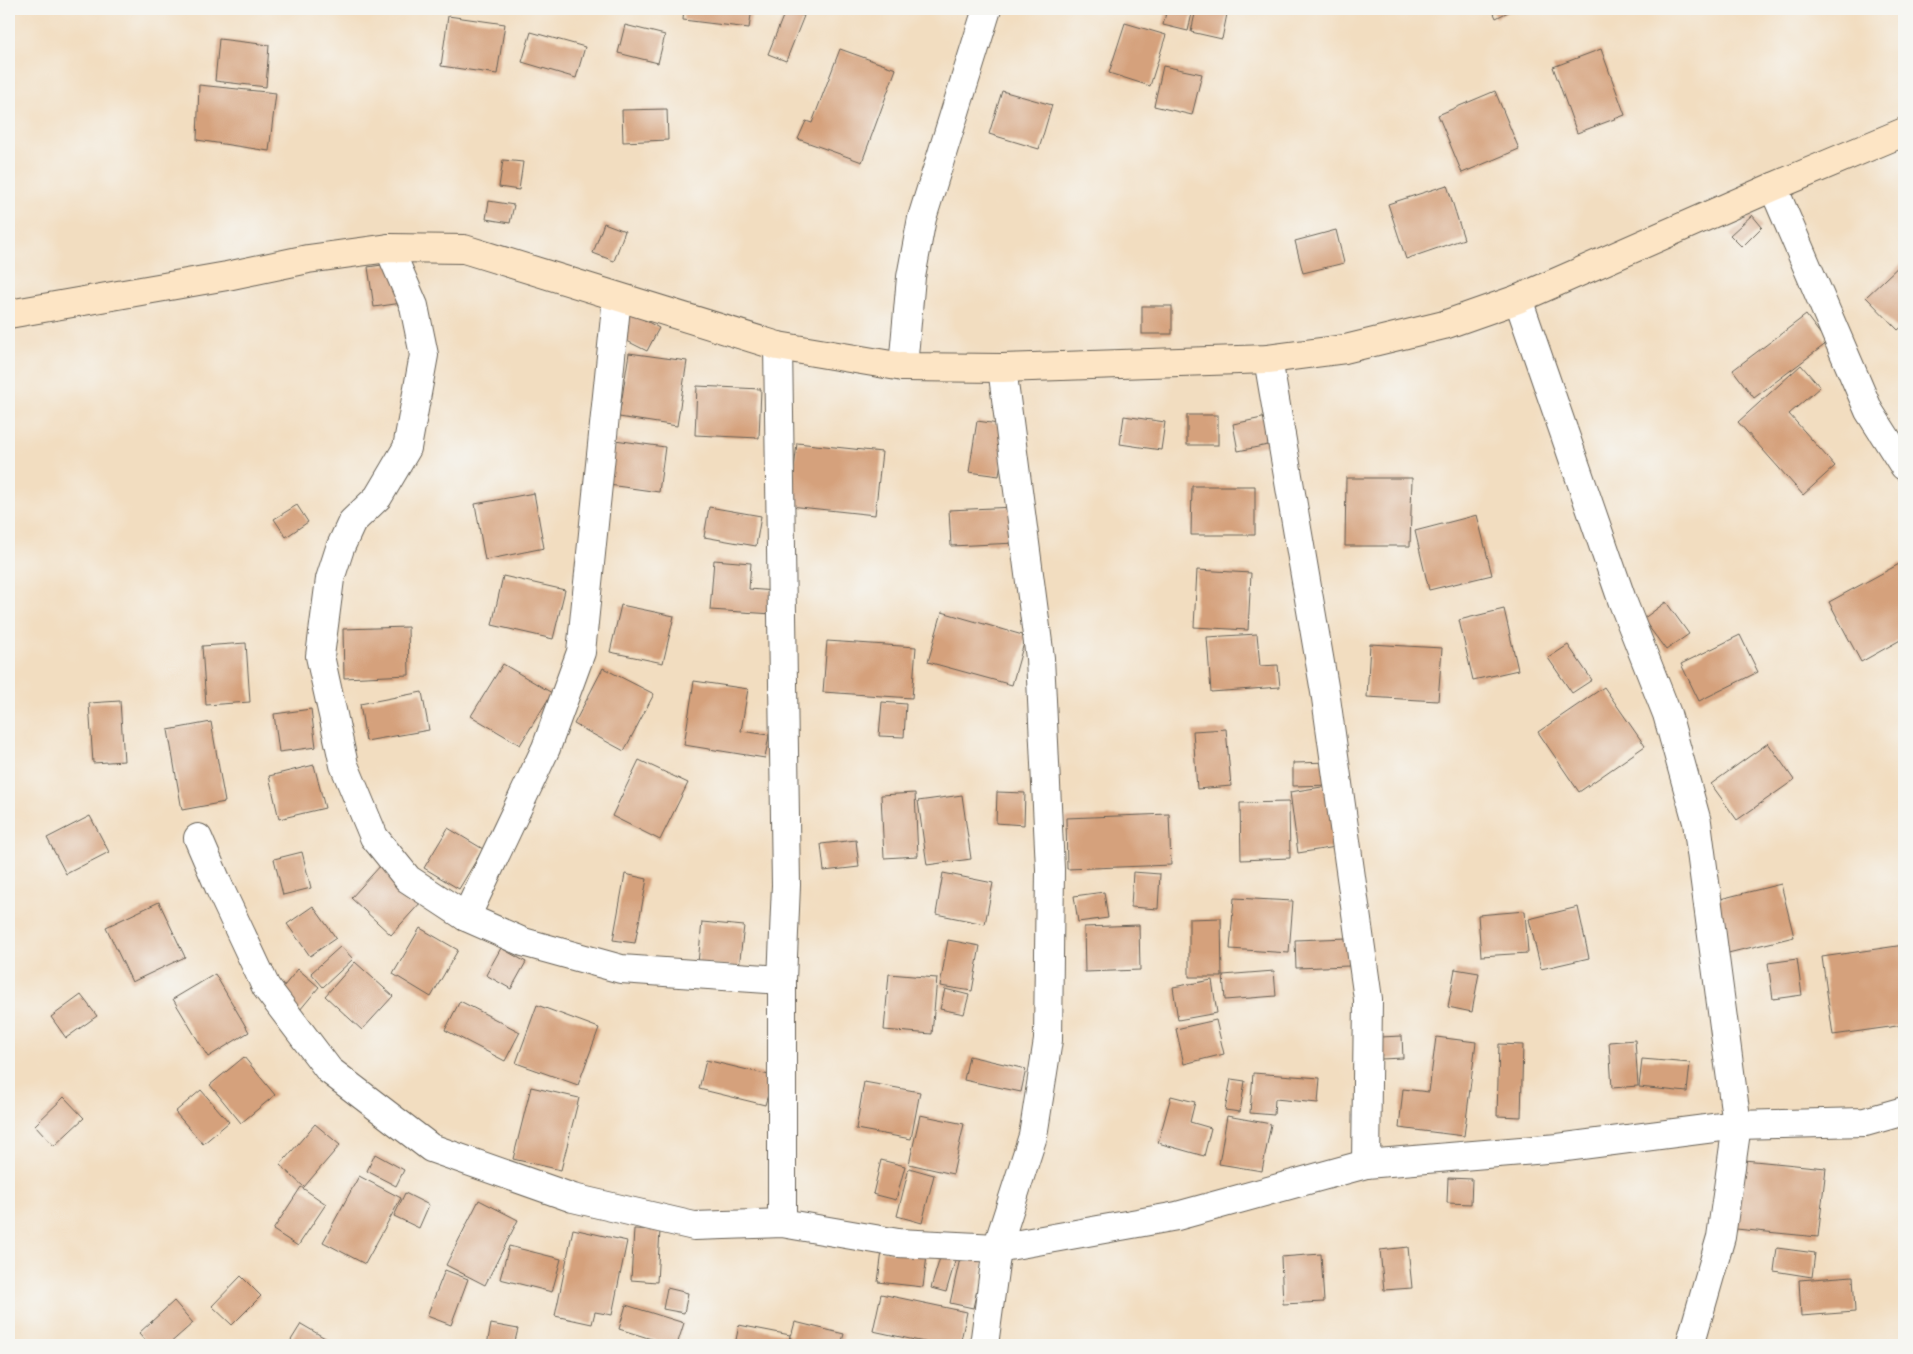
<svg xmlns="http://www.w3.org/2000/svg" width="1913" height="1354" font-family="'IM FELL DW Pica',serif">
<rect width="100%" height="100%" fill="#f6f6f2"/>
<filter id="ink" filterUnits="userSpaceOnUse"><feTurbulence type="fractalNoise" baseFrequency=".02" numOctaves="2"/><feDisplacementMap in="SourceGraphic" scale="10" xChannelSelector="R" yChannelSelector="G"/><feConvolveMatrix kernelMatrix="1 2 1 2 8 2 1 2 1" color-interpolation-filters="sRGB"/></filter>
<filter id="wash" filterUnits="userSpaceOnUse"><feTurbulence type="fractalNoise" baseFrequency=".0096" numOctaves="4" result="noise"/><feDisplacementMap in="SourceGraphic" scale="20" xChannelSelector="R" yChannelSelector="G"/><feGaussianBlur stdDeviation="1.12" result="paint"/><feColorMatrix in="noise" values="0 0 0 0 0 0 0 0 0 0 0 0 0 0 0 0 0 1.4 0 .05"/><feComposite in="paint" operator="in"/></filter>
<g filter="url(#wash)">
<rect width="100%" height="100%" fill="#f2ddc0"/>
<g id="blocks">
<!-- building -->
<g fill="#d5a17c">
<polygon points="684,9 752,9 749,28 683,20"/>
<polygon points="786,9 804,16 786,61 768,54"/>
<polygon points="1167,9 1193,9 1188,31 1163,25"/>
<polygon points="1196,9 1228,9 1222,39 1191,32"/>
<polygon points="1492,9 1514,9 1496,18"/>
<polygon points="448,16 505,24 497,74 441,66"/>
<polygon points="1125,23 1166,35 1150,86 1109,73"/>
<polygon points="625,25 665,35 658,63 618,53"/>
<polygon points="531,32 585,47 576,78 522,62"/>
<polygon points="219,39 269,45 266,87 215,81"/>
<polygon points="840,49 896,69 862,162 798,139 806,121 812,123"/>
<polygon points="1601,49 1625,115 1577,133 1553,67"/>
<polygon points="1163,66 1202,74 1192,115 1154,106"/>
<polygon points="199,85 276,93 269,151 197,140"/>
<polygon points="1002,91 1052,105 1039,149 989,134"/>
<polygon points="1495,91 1519,149 1462,173 1438,115"/>
<polygon points="667,109 668,140 623,142 622,110"/>
<polygon points="503,160 523,162 519,190 499,187"/>
<polygon points="1447,185 1464,239 1406,259 1388,204"/>
<polygon points="489,201 514,205 510,223 486,219"/>
<polygon points="1752,215 1762,227 1742,247 1730,235"/>
<polygon points="604,223 625,231 614,261 593,253"/>
<polygon points="1336,230 1344,263 1303,273 1295,241"/>
<polygon points="396,263 402,303 374,307 368,267"/>
<polygon points="1902,263 1904,266 1904,325 1898,330 1866,297"/>
<rect x="1142" y="306" width="30" height="28"/>
<polygon points="630,312 659,328 647,351 617,336"/>
<polygon points="1806,315 1827,343 1754,398 1733,370"/>
<polygon points="629,353 687,361 677,426 619,417"/>
<polygon points="1801,365 1820,387 1789,414 1835,466 1803,495 1738,422"/>
<polygon points="697,386 761,389 759,438 695,435"/>
<rect x="1187" y="415" width="31" height="30"/>
<polygon points="1124,416 1165,422 1161,450 1120,444"/>
<polygon points="1272,416 1278,443 1238,451 1233,424"/>
<polygon points="977,421 1006,425 999,476 969,472"/>
<polygon points="615,440 665,447 659,492 609,485"/>
<polygon points="797,443 882,452 875,515 790,506"/>
<polygon points="1346,478 1412,478 1410,546 1345,546"/>
<polygon points="1192,486 1255,486 1255,535 1191,535"/>
<polygon points="534,493 544,548 485,560 475,504"/>
<polygon points="297,505 308,522 286,537 274,519"/>
<polygon points="709,507 761,516 756,546 704,537"/>
<polygon points="1014,507 1016,543 951,546 949,510"/>
<polygon points="1477,515 1492,575 1429,590 1415,531"/>
<polygon points="714,560 751,563 749,589 774,591 773,614 710,610"/>
<polygon points="1901,563 1904,569 1904,638 1861,662 1829,602"/>
<polygon points="1197,570 1251,573 1248,630 1194,627"/>
<polygon points="503,576 565,590 553,639 492,625"/>
<polygon points="1666,602 1689,634 1666,650 1643,619"/>
<polygon points="621,605 674,616 663,663 610,652"/>
<polygon points="1504,609 1518,670 1473,680 1459,620"/>
<polygon points="942,612 1026,636 1012,685 928,662"/>
<polygon points="408,627 409,675 344,678 343,629"/>
<polygon points="1257,634 1260,666 1278,665 1280,687 1211,692 1207,637"/>
<polygon points="1740,635 1758,672 1699,701 1681,664"/>
<polygon points="827,641 916,647 912,698 823,692"/>
<polygon points="246,643 250,702 206,705 202,646"/>
<polygon points="1370,644 1442,648 1438,701 1367,697"/>
<polygon points="1568,645 1592,680 1572,693 1548,658"/>
<polygon points="503,664 552,693 520,745 471,716"/>
<polygon points="603,668 654,694 624,751 574,724"/>
<polygon points="694,681 748,689 741,731 769,735 765,758 684,745"/>
<polygon points="1604,687 1645,746 1579,792 1538,732"/>
<polygon points="422,692 429,730 366,741 360,704"/>
<polygon points="120,701 124,761 93,763 89,703"/>
<polygon points="882,702 906,704 904,737 879,736"/>
<polygon points="311,709 316,747 279,752 274,714"/>
<polygon points="211,722 225,802 182,810 168,730"/>
<polygon points="1226,729 1231,786 1197,789 1193,731"/>
<polygon points="1768,743 1794,780 1737,820 1711,784"/>
<polygon points="639,760 688,783 660,840 612,816"/>
<polygon points="1333,762 1333,785 1293,786 1293,763"/>
<polygon points="314,765 325,808 279,819 269,776"/>
<polygon points="1328,786 1336,847 1298,853 1290,792"/>
<polygon points="997,792 1025,793 1024,825 996,823"/>
<polygon points="915,793 918,856 884,858 881,795"/>
<polygon points="962,795 971,859 927,865 918,801"/>
<polygon points="1289,802 1290,858 1241,860 1240,803"/>
<polygon points="1169,814 1171,865 1067,869 1066,818"/>
<polygon points="90,816 109,852 66,874 47,838"/>
<polygon points="448,828 483,849 459,889 424,868"/>
<polygon points="856,840 859,867 824,871 821,844"/>
<polygon points="302,852 311,888 283,895 274,859"/>
<polygon points="382,864 422,901 391,935 351,898"/>
<polygon points="1133,872 1160,874 1158,909 1131,907"/>
<polygon points="943,873 993,883 985,924 936,914"/>
<polygon points="625,874 647,879 635,943 613,940"/>
<polygon points="1781,884 1794,937 1724,954 1712,901"/>
<polygon points="1104,892 1108,918 1078,922 1074,896"/>
<polygon points="1234,898 1293,901 1289,953 1230,949"/>
<polygon points="159,902 185,957 132,982 106,927"/>
<polygon points="313,906 336,938 310,956 287,924"/>
<polygon points="1578,907 1589,958 1541,969 1529,919"/>
<polygon points="1525,911 1528,953 1481,956 1478,915"/>
<polygon points="1221,918 1222,977 1189,977 1189,919"/>
<polygon points="702,922 744,926 739,967 698,963"/>
<polygon points="1139,925 1140,970 1085,972 1084,927"/>
<polygon points="420,928 458,950 431,997 393,974"/>
<polygon points="1348,938 1349,966 1296,968 1295,940"/>
<polygon points="948,940 980,946 972,991 940,986"/>
<polygon points="1904,945 1904,1025 1833,1035 1822,957"/>
<polygon points="341,946 353,959 323,987 311,973"/>
<polygon points="501,948 526,962 511,989 486,975"/>
<polygon points="1797,959 1802,995 1773,999 1768,963"/>
<polygon points="355,962 393,996 362,1030 325,996"/>
<polygon points="298,969 319,987 295,1016 274,998"/>
<polygon points="1455,969 1479,973 1472,1012 1448,1007"/>
<polygon points="1274,971 1276,996 1225,1000 1223,975"/>
<polygon points="215,974 249,1032 208,1057 173,999"/>
<polygon points="889,974 937,978 932,1034 884,1030"/>
<polygon points="1212,980 1217,1013 1178,1020 1173,987"/>
<polygon points="945,989 969,995 964,1014 940,1009"/>
<polygon points="81,995 97,1016 66,1038 51,1017"/>
<polygon points="460,1001 520,1032 505,1061 445,1030"/>
<polygon points="537,1005 599,1028 578,1085 516,1063"/>
<polygon points="1216,1020 1224,1054 1184,1064 1176,1029"/>
<polygon points="1402,1036 1403,1058 1381,1059 1380,1037"/>
<polygon points="1436,1037 1476,1042 1464,1136 1399,1128 1403,1089 1429,1092"/>
<polygon points="1635,1040 1638,1086 1612,1088 1609,1042"/>
<polygon points="1499,1044 1523,1045 1521,1117 1497,1116"/>
<polygon points="969,1056 1026,1069 1021,1092 964,1080"/>
<polygon points="244,1057 275,1095 241,1123 210,1085"/>
<polygon points="1642,1059 1690,1063 1687,1092 1639,1087"/>
<polygon points="706,1060 773,1076 765,1105 699,1089"/>
<polygon points="1253,1073 1320,1078 1318,1103 1275,1099 1274,1115 1250,1113"/>
<polygon points="1231,1079 1245,1081 1240,1112 1225,1110"/>
<polygon points="864,1082 920,1092 911,1139 856,1129"/>
<polygon points="531,1087 579,1098 561,1170 513,1159"/>
<polygon points="201,1090 229,1122 203,1144 175,1112"/>
<polygon points="1171,1096 1195,1102 1190,1122 1211,1128 1204,1156 1158,1143"/>
<polygon points="64,1097 84,1118 54,1146 35,1125"/>
<polygon points="920,1115 964,1124 953,1174 909,1164"/>
<polygon points="1227,1116 1271,1124 1262,1171 1219,1164"/>
<polygon points="315,1124 340,1145 304,1187 280,1165"/>
<polygon points="375,1154 404,1170 396,1186 367,1171"/>
<polygon points="881,1160 905,1166 896,1200 873,1194"/>
<polygon points="1744,1160 1826,1168 1818,1237 1736,1229"/>
<polygon points="909,1168 934,1175 922,1223 897,1216"/>
<polygon points="359,1176 401,1198 365,1264 323,1242"/>
<polygon points="1448,1178 1472,1179 1471,1204 1447,1203"/>
<polygon points="301,1187 326,1204 298,1246 273,1230"/>
<polygon points="405,1193 429,1205 419,1228 394,1216"/>
<polygon points="479,1200 518,1220 485,1285 446,1265"/>
<polygon points="573,1229 627,1241 612,1315 595,1312 592,1324 555,1316"/>
<polygon points="634,1229 660,1230 657,1282 631,1280"/>
<polygon points="509,1246 561,1259 552,1292 500,1279"/>
<polygon points="1408,1247 1412,1288 1384,1290 1380,1250"/>
<polygon points="1777,1248 1815,1253 1812,1277 1774,1271"/>
<polygon points="882,1251 927,1256 923,1287 878,1282"/>
<polygon points="942,1251 957,1255 946,1292 931,1288"/>
<polygon points="961,1254 984,1259 973,1308 950,1303"/>
<polygon points="1321,1254 1324,1302 1283,1304 1281,1257"/>
<polygon points="445,1270 468,1279 451,1325 427,1316"/>
<polygon points="241,1276 261,1296 232,1325 212,1306"/>
<polygon points="1853,1276 1855,1312 1801,1316 1799,1280"/>
<polygon points="667,1288 688,1293 684,1313 663,1309"/>
<polygon points="881,1294 967,1312 960,1345 938,1345 873,1331"/>
<polygon points="174,1301 193,1323 168,1345 150,1345 139,1333"/>
<polygon points="626,1305 684,1323 677,1345 671,1345 619,1329"/>
<polygon points="795,1322 844,1334 841,1345 789,1344"/>
<polygon points="301,1324 337,1345 288,1345"/>
<polygon points="491,1324 518,1329 514,1345 487,1345"/>
<polygon points="739,1325 790,1335 788,1345 735,1345"/>
</g>
</g>
</g>
<g filter="url(#ink)">
<use href="#blocks" fill-opacity="0" stroke="#676055" stroke-width="1"/>
<g fill="none" stroke-linecap="round" stroke-linejoin="round">
<defs>
<g id="street">
<polyline points="1773,187 1869,411 1904,466"/>
<polyline points="389,248 414,306 424,355 407,448 378,497 352,522 340,548 330,579 320,656 344,765 374,837 408,879 466,917 523,942 621,969 782,980"/>
<polyline points="1518,299 1622,600 1667,714 1697,822 1737,1125 1721,1237 1690,1345"/>
<polyline points="778,346 786,885 782,980 782,1223"/>
<polyline points="1268,359 1326,698 1368,999 1366,1164"/>
<polyline points="903,367 911,277 922,218 987,9"/>
<polyline points="198,838 220,889 266,987 329,1070 431,1148 573,1198 694,1226 782,1223 898,1243 997,1248 1177,1216 1366,1164 1558,1148 1737,1125 1865,1122 1904,1111"/>
<polyline points="466,917 546,748 581,652 617,297"/>
<polyline points="984,1345 997,1248 1033,1136 1048,1040 1050,869 1040,658 1002,368"/>
</g>
<polyline id="secondary" points="9,314 227,276 308,259 389,248 464,249 778,346 903,367 1002,368 1268,359 1345,349 1444,325 1518,299 1773,187 1904,132"/>
</defs>
<!-- street casing -->
<use href="#street" stroke="#676055" stroke-width="30"/>
<!-- secondary casing -->
<use href="#secondary" stroke="#676055" stroke-width="30"/>
<!-- street -->
<use href="#street" stroke="#fff" stroke-width="28"/>
<!-- secondary -->
<use href="#secondary" stroke="#fde5c5" stroke-width="28"/>
</g>
</g>
<!-- margin -->
<rect width="1913" height="1354" fill="none" stroke="#f6f6f2" stroke-width="30"/>
</svg>
